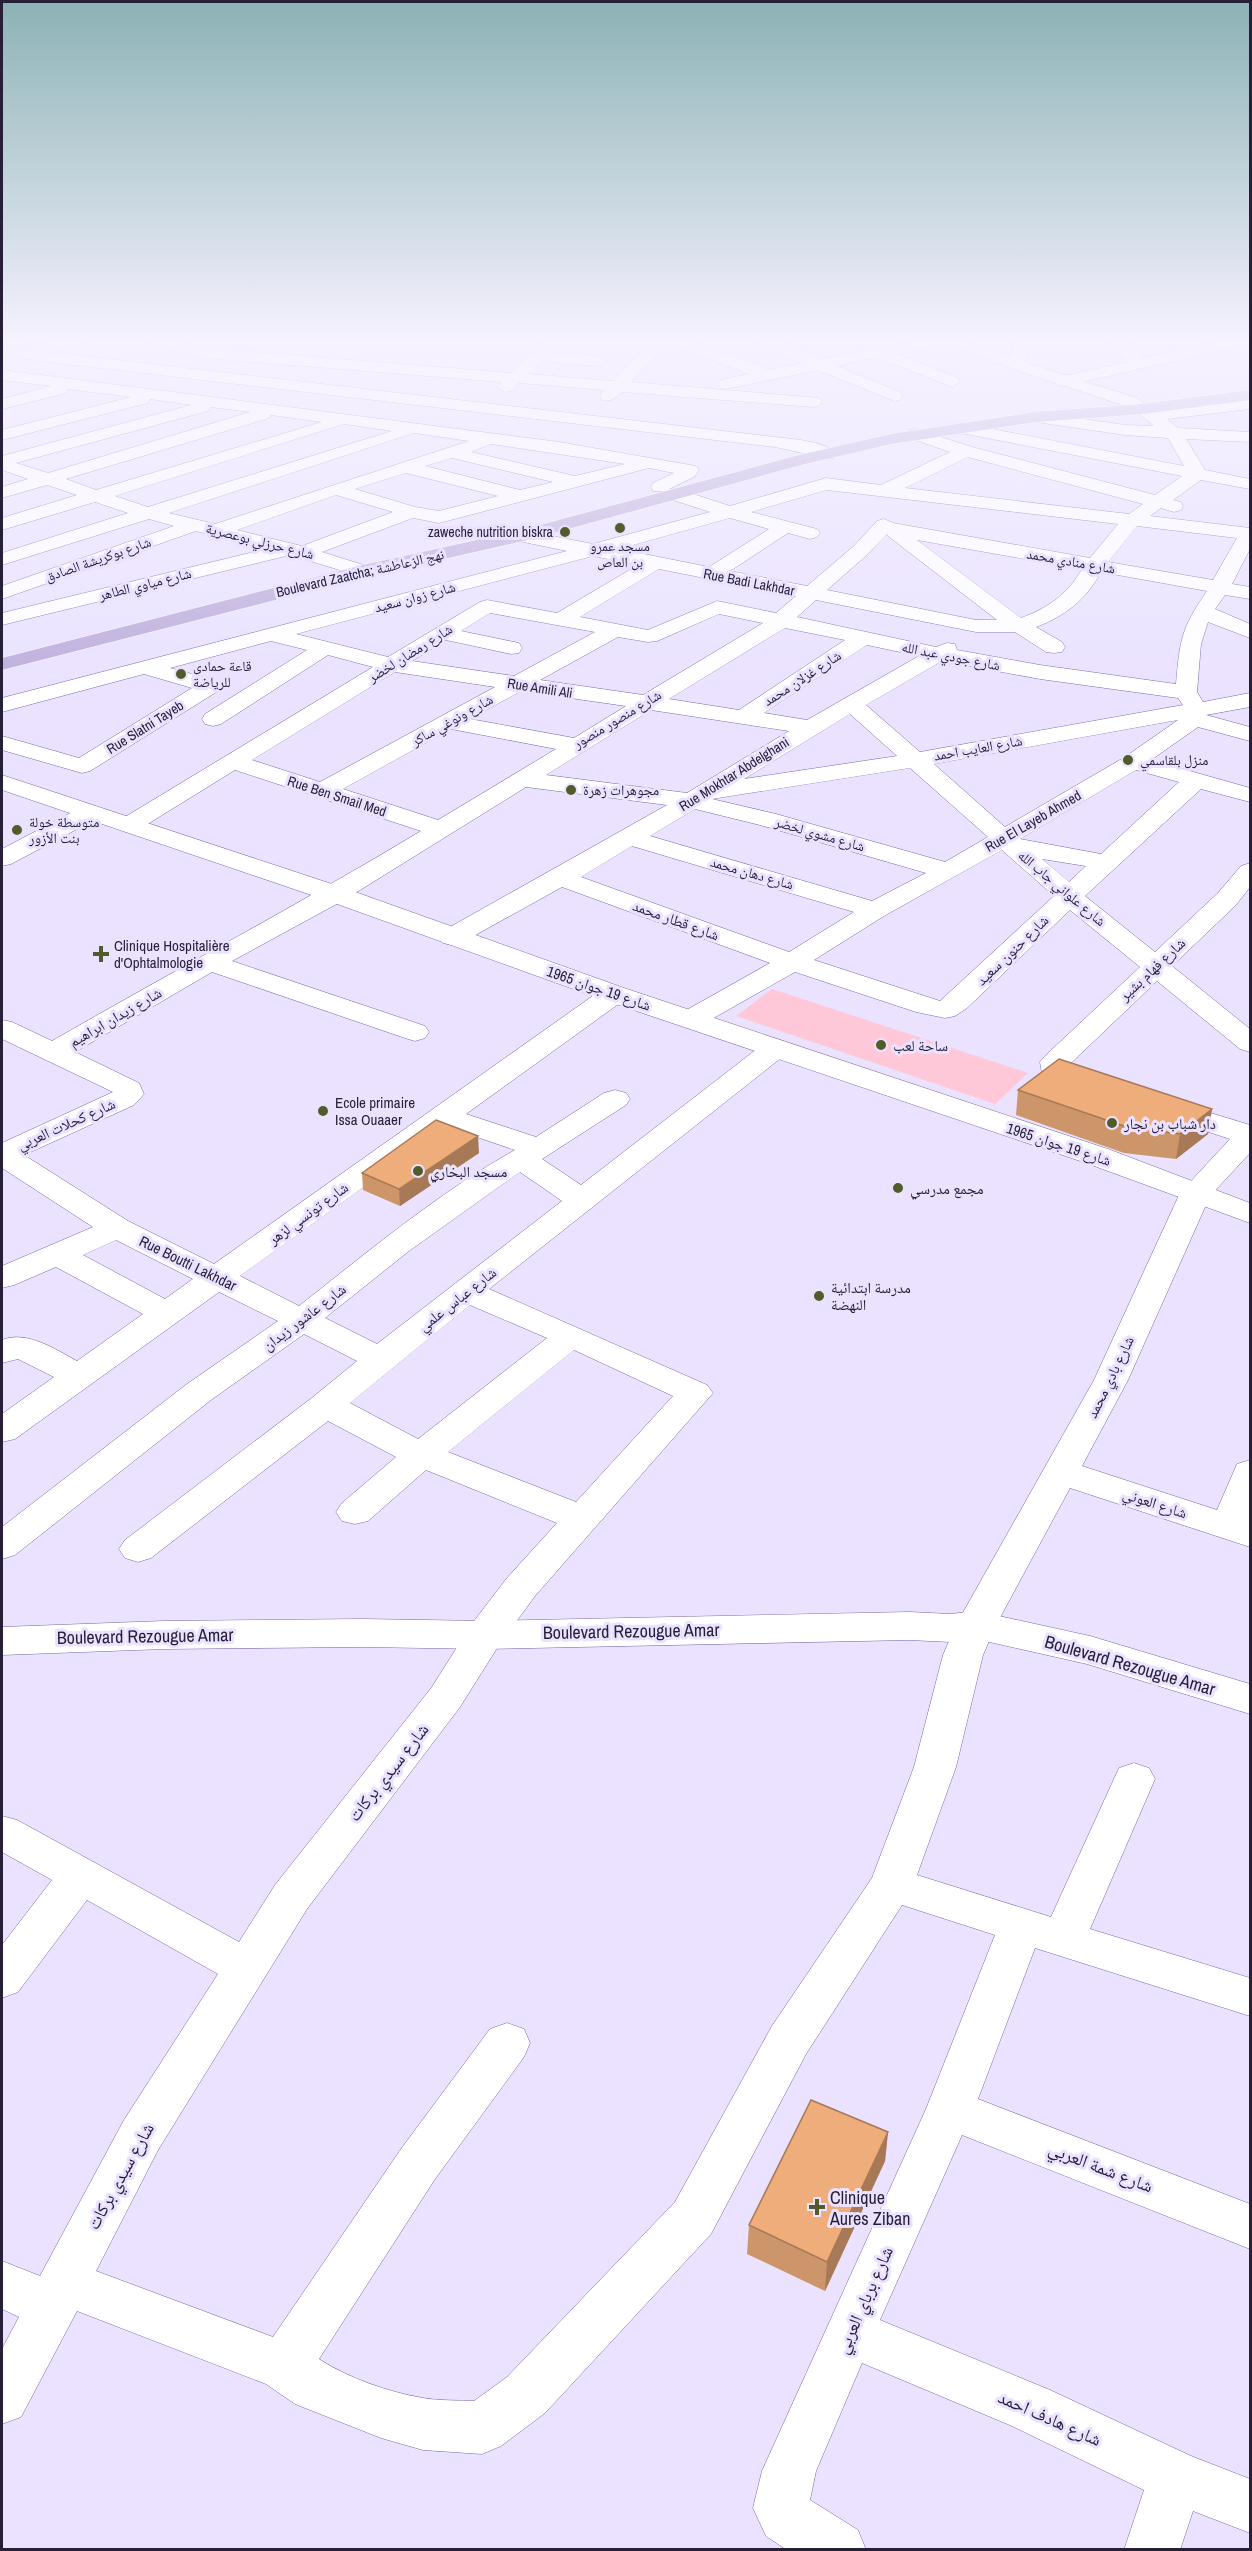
<svg xmlns="http://www.w3.org/2000/svg" width="1252" height="2551" font-family="'Archivo Narrow','Noto Naskh Arabic',sans-serif">
<rect width="100%" height="100%" fill="#eae2ff"/>
<!-- green -->
<polygon fill="#fec8d8" points="772,989 1028,1073 995,1104 736,1016"/>
<g fill="none" stroke-linecap="round" stroke-linejoin="round">
<defs>
<g id="minor">
<path d="M71 337H97L95 340 48 352 775 437C791 439 827 441 836 454L833 458C825 460 788 449 775 447L24 359 16 354 18 351 34 350 35 346Z"/>
<path d="M138 337H163L205 348 511 373 549 337H566L551 352 598 356 606 361 598 366 542 361 528 374 613 381 656 337H682L769 370 802 363 749 340 747 337H768L821 359 943 337H979L971 342 897 354 958 378 960 382 952 387 877 357 837 366 900 392 902 396 900 400 894 401 818 370 726 389 720 388 718 384 720 380 749 374 668 343 631 382 819 398 822 402 819 406 813 407 622 392C615 398 612 402 602 400L600 396 604 390 519 383 511 391 505 392 497 387 501 382 204 358 140 340Z"/>
<polygon points="1016,337 1032,337 1025,365 1017,370 1009,365"/>
<polygon points="1106,337 1123,337 1143,358 1239,337 1250,337 1250,344 1064,386 1058,385 1056,381 1058,377 1129,362"/>
<path d="M2 370 559 442 690 465 696 466 699 470 694 477 669 489 681 490 730 506 826 478 881 485 950 452 910 438 907 434 910 430 916 429 972 447 1155 495 1182 476 961 433 955 432 952 428 955 424 961 423 1184 466 1168 438 1125 435 1036 422 1030 421 1027 417 1030 413 1036 412 1125 425 1154 426 1134 409 1137 405H1149L1156 410 1250 399V409L1167 419 1178 428 1250 432V442L1186 439 1205 470 1250 479V489L1201 480 1173 500 1181 502 1183 506 1181 510 1174 512 1161 508 1150 516 1250 528V549L1232 584 1250 587V599L1225 595 1215 609 1250 624V638L1208 622 1201 644 1197 692 1203 702 1250 693V707L1206 715 1250 727V741L1198 727 1151 760 1250 788V802L1201 789 1085 896 1155 952 1218 893 1241 866 1250 863V887L1236 905 1172 966 1250 1029V1052L1240 1049 1157 981 1070 1064 1097 1077 1102 1083 1097 1089C1084 1093 1056 1085 1045 1076 1041 1072 1041 1067 1040 1062L1045 1056 1140 967 1070 910 967 1008 955 1016 945 1018 916 1012 795 972 703 1024 693 1026 683 1024 679 1018 683 1012 770 963 562 887 461 943 452 945 443 943 439 937 443 931 667 805 526 787 344 900 232 961 425 1026 429 1032 425 1038 415 1041 405 1038 212 972 75 1052 139 1083 144 1094 134 1105 24 1155 128 1221 214 1264 604 988 614 986 624 988 628 994 624 1000 466 1114 536 1137 604 1093 615 1090 626 1093 630 1099 626 1105 542 1159 581 1185 766 1042 776 1039 786 1042 790 1048 786 1054 489 1289 707 1385 713 1393 535 1596 499 1645 460 1707 307 1909 158 2150 96 2271 273 2337 401 2149 490 2029 507 2023 524 2029 530 2043 524 2057 435 2179 319 2359C348 2378 388 2392 423 2398 439 2401 457 2400 474 2401L507 2377 675 2202 772 2026 872 1878 914 1767 943 1655 956 1625 1094 1380 1180 1193 1230 1139 1157 1115 1153 1109 1157 1103 1168 1100 1250 1125V1153L1210 1196 1128 1380 1082 1466 1217 1510 1237 1464 1250 1460V1547L1070 1488 996 1625 983 1655 956 1767 917 1875 1051 1917 1119 1768 1134 1763 1149 1768 1155 1779 1090 1929 1250 1978V2016L1035 1948 978 2099 1250 2204V2249L962 2135 880 2320 1050 2390 1191 2456 1250 2479V2533L1193 2511 1180 2550H1124L1144 2490 1012 2426 862 2363 816 2471 810 2500 858 2530 866 2550H787L766 2536 753 2508 762 2471 926 2109 995 1935 902 1905 806 2054 711 2234 545 2413 501 2446 482 2454 423 2450 381 2438 295 2404 266 2384 77 2311 21 2417 2 2424V2349L19 2317 2 2309V2261L40 2276 124 2120 218 1974 87 1900 18 1992 2 1998V1945L52 1880 2 1852V1816L17 1820 239 1942 275 1885 432 1687 471 1625 507 1578 557 1523 426 1470 368 1521 355 1524 342 1521 336 1512 342 1503 396 1457 328 1421 151 1558 138 1562 125 1558 119 1549 125 1540 313 1397 357 1361 304 1334 211 1400 15 1555 2 1559V1527L187 1384 278 1321 219 1292 15 1439 2 1442V1414L54 1377 18 1359 2 1363V1340C26 1330 55 1349 77 1361L143 1314 56 1267 14 1285 2 1288V1266L93 1227 2 1168V1143L113 1092 2 1039V1020L12 1022 52 1041C175 970 300 904 421 831L235 770 138 830 129 832 120 830 117 825 120 820 373 667 328 655 221 724 213 726 205 724 202 719 205 714 307 650 271 641 170 668 218 681 221 686 218 691 90 771 82 773 2 750V736L79 758 192 688 144 674 2 712V698L567 551 514 540 511 536 514 532 521 530 593 544 710 512 667 498 665 494 667 491H653L651 487 653 483 674 473 649 468 439 523 413 518 322 552 370 567 373 571 370 575 363 577 290 555 2 625V613L266 549 196 531 2 599V586L174 526 149 519 2 565V553L128 513 95 502 2 530V518L77 495 47 485 2 498V487L28 479 2 470V456L191 405 150 399 148 403 2 440V430L131 397 68 389 66 393 2 409V399L51 386 2 380ZM211 407 250 412 48 473 16 463 208 411ZM271 415 322 422 96 490 66 479 269 418ZM344 424 392 431 148 507 115 496ZM414 433 469 441 215 524 169 513ZM491 444 625 464 575 476 471 452ZM968 457 1143 504 1129 514 905 488ZM452 458 553 482 520 490 425 466ZM406 473 498 496 439 511 415 507 355 489ZM827 490 1118 524 1090 558 893 523 884 519 877 521 854 546 807 586 730 571 788 533 810 539 817 537 820 533 817 529 751 512ZM336 495 393 512 302 546 237 530ZM730 518 769 529 709 567 619 549ZM1137 526 1237 538 1213 580 1108 562ZM887 534 888 536 997 620H976L827 590 868 554ZM917 540 1082 569C1068 594 1048 608 1021 618ZM593 556 638 565 557 613 487 600 480 602 388 657 296 634ZM659 569 796 596 776 613 717 601 648 630 580 617ZM1101 572 1207 591C1181 629 1180 639 1176 684L1040 665 957 650 955 644 947 643 936 647 797 617 816 600 976 632H1015L1046 652 1054 653 1062 652 1065 647 1062 642 1036 627C1065 616 1086 600 1101 572ZM490 613 595 632 514 676 412 661 446 640 511 654 519 653 522 648 519 643 461 631ZM719 614 763 623 643 695 540 680 618 637 648 642 657 641ZM785 628 845 640 739 710 669 699ZM867 645 919 656 807 720 764 713ZM942 661 1040 679 1178 698 1183 705 920 752 866 705ZM395 672 495 687 320 782 252 760ZM521 691 626 706 574 738 470 719ZM651 710 789 731 687 793 546 775ZM850 714 897 756 744 779ZM1178 720 1125 757 1005 827 934 764ZM451 729 556 749 438 820 343 789ZM910 768 988 837 945 862 776 814 712 799ZM1136 770 1179 782 1101 854 1020 839ZM695 809 760 825 926 873 872 901 650 836ZM632 846 854 912 789 952 581 877ZM1002 850 1054 896 940 1001 814 960 884 916ZM1042 859 1086 866 1069 882ZM447 1127 515 1150C438 1193 369 1251 299 1306L240 1276ZM520 1172 562 1201 377 1344 325 1318 409 1251ZM116 1240 193 1279 165 1299 83 1255ZM470 1305 547 1338 418 1439 350 1403ZM574 1350 673 1396 576 1502 448 1452Z"/>
<polygon points="89,806 98,808 101,813 98,818 11,864 2,866 2,849 80,808"/>
</g>
<g id="tertiary">
<path d="M935 337H957L1023 362 1137 398 1152 409 1149 413C1139 415 1133 411 1125 406L1011 368 937 340Z"/>
<polygon points="2,775 344,888 624,988 1108,1149 1250,1203 1250,1223 1086,1163 604,1000 326,900 2,790"/>
</g>
<polygon id="secondary" points="976,1611 1090,1636 1250,1684 1250,1714 1087,1664 976,1639 951,1642 909,1640 485,1649 363,1647 164,1649 2,1655 2,1627 164,1621 363,1619 485,1621 909,1612 951,1614"/>
<polygon id="primary" points="1250,390 1250,400 1143,414 1036,422 891,444 805,464 528,540 365,577 2,670 2,658 363,565 518,531 795,456 891,434 1036,412 1143,404"/>
</defs>
<!-- minor casing -->
<use href="#minor" stroke="#7b65a6" stroke-width="1"/>
<!-- tertiary casing -->
<use href="#tertiary" stroke="#7b65a6" stroke-width="1"/>
<!-- secondary casing -->
<use href="#secondary" stroke="#7b65a6" stroke-width="1"/>
<!-- primary casing -->
<use href="#primary" stroke="#fff" stroke-width="1"/>
<!-- minor -->
<use href="#minor" fill="#fff" fill-rule="evenodd"/>
<!-- tertiary -->
<use href="#tertiary" fill="#fff" fill-rule="evenodd"/>
<!-- secondary -->
<use href="#secondary" fill="#fff" fill-rule="evenodd"/>
<!-- primary -->
<use href="#primary" fill="#bcaddb" fill-rule="evenodd"/>
<!-- rail -->
<polyline stroke="#837a96" stroke-width="2" stroke-dasharray="1.5 3" stroke-linecap="butt" points="2,351 57,337"/>
</g>
<!-- wall -->
<g fill="#cd956a">
<polygon points="1018,1090 1212,1109 1208,1134 1176,1159 1124,1153 1016,1115"/>
<polygon points="479,1153 400,1206 363,1190 362,1173"/>
<polygon points="888,2132 885,2161 825,2291 747,2254 749,2225"/>
</g>
<!-- shaded-wall -->
<g fill="#a77956">
<polygon points="1212,1109 1208,1134 1176,1159 1180,1134"/>
<polygon points="478,1136 479,1153 400,1206 399,1189"/>
<polygon points="888,2132 885,2161 825,2291 827,2262"/>
</g>
<!-- building -->
<g fill="#eead7b" stroke="#a77956" stroke-width="1.5">
<polygon points="1059,1059 1212,1109 1180,1134 1127,1127 1018,1090"/>
<polygon points="436,1120 478,1136 399,1189 362,1173"/>
<polygon points="811,2100 888,2132 827,2262 749,2225"/>
</g>
<!-- sky -->
<linearGradient id="sky" x2="0" y2="1"><stop stop-color="#8bb2b5"/><stop offset="0.49" stop-color="#f6f2ff"/><stop offset="1" stop-color="#f6f2ff" stop-opacity="0"/></linearGradient>
<rect width="1252" height="694" fill="url(#sky)"/>
<!-- markers -->
<g fill="#525c2b" stroke="#eae2ff" stroke-width="2">
<circle cx="620" cy="528" r="6"/>
<circle cx="565" cy="532" r="6"/>
<circle cx="181" cy="674" r="6"/>
<circle cx="1128" cy="760" r="6"/>
<circle cx="571" cy="790" r="6"/>
<circle cx="17" cy="830" r="6"/>
<path d="M98 945h6v6h6v6h-6v6h-6v-6h-6v-6h6z"/>
<circle cx="881" cy="1045" r="6"/>
<circle cx="323" cy="1111" r="6"/>
<circle cx="1112" cy="1123" r="6"/>
<circle cx="418" cy="1171" r="6"/>
<circle cx="898" cy="1188" r="6"/>
<circle cx="819" cy="1296" r="6"/>
<path d="M814 2198h6v6h6v6h-6v6h-6v-6h-6v-6h6z"/>
</g>
<g text-anchor="middle" dominant-baseline="central" stroke-width="6" stroke-linejoin="round" paint-order="stroke">
<!-- far-poi labels -->
<g font-size="14" fill="#271e38" stroke="#eae2ff" text-anchor="start">
<text x="553" y="532" text-anchor="end">zaweche nutrition biskra</text>
<text x="620" y="546" text-anchor="middle">مسجد عمرو<tspan x="620" dy="16">بن العاص</tspan></text>
<text x="193" y="666">قاعة حمادي<tspan x="193" dy="16">للرياضة</tspan></text>
<text x="1140" y="760">منزل بلقاسمي</text>
<text x="583" y="790">مجوهرات زهرة</text>
<text x="29" y="822">متوسطة خولة<tspan x="29" dy="16">بنت الأزور</tspan></text>
</g>
<!-- far-street labels -->
<g font-size="14" fill="#271e38" stroke="#eae2ff">
<text transform="translate(260 541) rotate(14)">شارع حرزلي بوعصرية</text>
<text transform="translate(98 559) rotate(-19)">شارع بوكريشة الصادق</text>
<text transform="translate(1071 561) rotate(10)">شارع منادي محمد</text>
<text transform="translate(360 573) rotate(-13)">Boulevard Zaatcha; نهج الزعاطشة</text>
<text transform="translate(749 582) rotate(11)">Rue Badi Lakhdar</text>
<text transform="translate(145 584) rotate(-14)">شارع مياوي الطاهر</text>
<text transform="translate(415 597) rotate(-15)">شارع زوان سعيد</text>
<text transform="translate(410 653) rotate(-32)">شارع رمضان لخضر</text>
<text transform="translate(951 656) rotate(11)">شارع جودي عبد الله</text>
<text transform="translate(802 678) rotate(-33)">شارع غزلان محمد</text>
<text transform="translate(540 688) rotate(9)">Rue Amili Ali</text>
<text transform="translate(617 719) rotate(-31)">شارع منصور منصور</text>
<text transform="translate(452 720) rotate(-29)">شارع ونوغي ساكر</text>
<text transform="translate(145 727) rotate(-32)">Rue Slatni Tayeb</text>
<text transform="translate(978 748) rotate(-10)">شارع العايب احمد</text>
<text transform="translate(734 774) rotate(-32)">Rue Mokhtar Abdelghani</text>
<text transform="translate(337 796) rotate(18)">Rue Ben Smail Med</text>
<text transform="translate(1033 821) rotate(-30)">Rue El Layeb Ahmed</text>
<text transform="translate(820 834) rotate(16)">شارع مشوي لخضر</text>
<text transform="translate(752 873) rotate(16)">شارع دهان محمد</text>
<text transform="translate(1062 888) rotate(40)">شارع علواني جاب الله</text>
</g>
<!-- street labels -->
<g font-size="15" fill="#271e38" stroke="#eae2ff">
<text transform="translate(676 920) rotate(20)">شارع قطار محمد</text>
<text transform="translate(1012 950) rotate(-44)">شارع حنون سعيد</text>
<text transform="translate(1152 969) rotate(-43)">شارع فهام بشير</text>
<text transform="translate(599 988) rotate(19)">شارع 19 جوان 1965</text>
<text transform="translate(115 1017) rotate(-30)">شارع زيدان ابراهيم</text>
<text transform="translate(66 1124) rotate(-24)">شارع كحلات العربي</text>
<text transform="translate(1059 1144) rotate(18)">شارع 19 جوان 1965</text>
<text transform="translate(308 1213) rotate(-36)">شارع تونسي لزهر</text>
<text transform="translate(188 1263) rotate(26)">Rue Boutti Lakhdar</text>
<text transform="translate(457 1299) rotate(-38)">شارع عباس علمي</text>
<text transform="translate(304 1317) rotate(-37)">شارع عاشور زيدان</text>
<text transform="translate(1110 1377) rotate(-64)">شارع بادي محمد</text>
<text transform="translate(1155 1503) rotate(18)">شارع العوني</text>
</g>
<!-- poi labels -->
<g font-size="15" fill="#271e38" stroke="#eae2ff" text-anchor="start">
<text x="114" y="945">Clinique Hospitalière<tspan x="114" dy="17">d'Ophtalmologie</tspan></text>
<text x="893" y="1045">ساحة لعب</text>
<text x="335" y="1102">Ecole primaire<tspan x="335" dy="17">Issa Ouaaer</tspan></text>
<text x="1124" y="1123">دار شباب بن نجار</text>
<text x="430" y="1171">مسجد البخاري</text>
<text x="910" y="1188">مجمع مدرسي</text>
<text x="831" y="1287">مدرسة ابتدائية<tspan x="831" dy="17">النهضة</tspan></text>
</g>
<!-- near-street labels -->
<g font-size="18" fill="#271e38" stroke="#eae2ff">
<text transform="translate(631 1631) rotate(-1)">Boulevard Rezougue Amar</text>
<text transform="translate(145 1636) rotate(-1)">Boulevard Rezougue Amar</text>
<text transform="translate(1130 1665) rotate(16)">Boulevard Rezougue Amar</text>
<text transform="translate(388 1772) rotate(-52)">شارع سيدي بركات</text>
<text transform="translate(1101 2167) rotate(21)">شارع شمة العربي</text>
<text transform="translate(120 2176) rotate(-61)">شارع سيدي بركات</text>
<text transform="translate(864 2300) rotate(-66)">شارع برباي العربي</text>
<text transform="translate(1050 2418) rotate(24)">شارع هادف احمد</text>
</g>
<!-- near-poi labels -->
<g font-size="18" fill="#271e38" stroke="#eae2ff" text-anchor="start">
<text x="830" y="2197">Clinique<tspan x="830" dy="21">Aures Ziban</tspan></text>
</g>
</g>
<!-- border -->
<rect width="1252" height="2551" fill="none" stroke="#271e38" stroke-width="6"/>
</svg>
